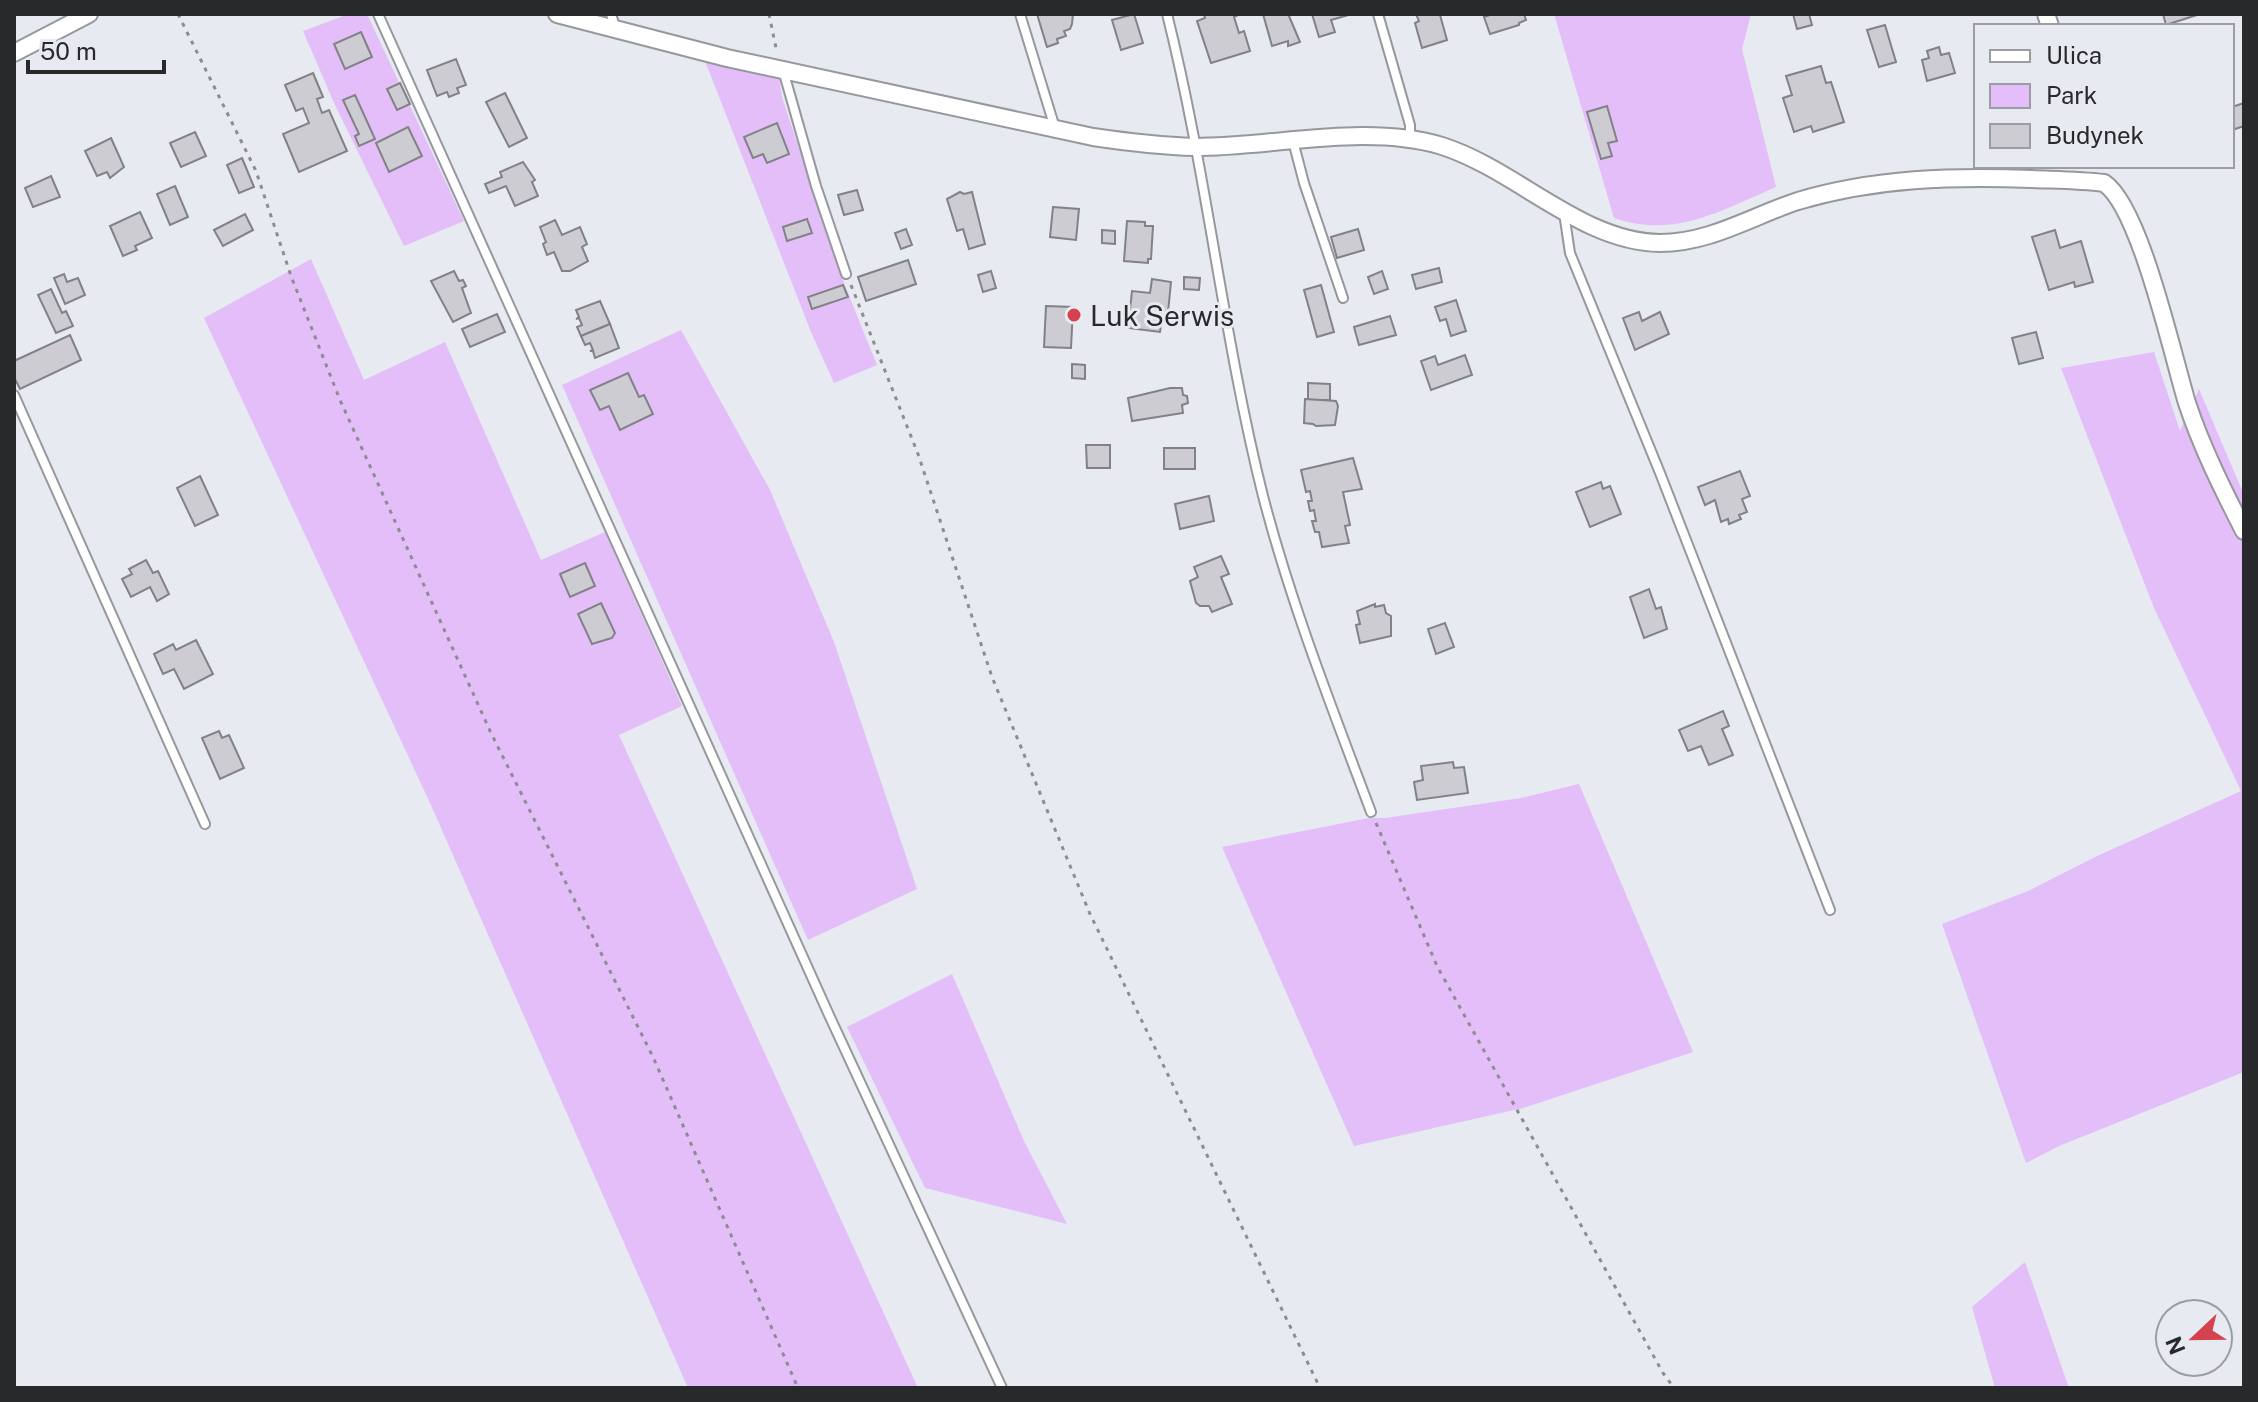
<svg xmlns="http://www.w3.org/2000/svg" width="2258" height="1402" font-family="'Public Sans',sans-serif">
<rect width="100%" height="100%" fill="#e7eaf1"/>
<!-- green -->
<g fill="#e4bef9">
<polygon points="349,14 367,14 464,221 404,246 335,105 303,31"/>
<path d="M1554 14H1751L1742 49 1776 187C1722 210 1675 239 1614 218Z"/>
<polygon points="705,61 779,77 782,97 840,273 877,365 834,383 811,332"/>
<polygon points="311,259 364,380 445,342 541,560 605,532 682,706 619,735 918,1388 688,1388 430,803 204,318"/>
<polygon points="681,330 770,490 834,642 917,889 808,940 562,385"/>
<polygon points="2154,352 2180,431 2199,389 2244,495 2244,1072 2059,1146 2026,1163 1942,924 2028,891 2095,857 2241,791 2154,608 2061,368"/>
<polygon points="1579,784 1693,1052 1523,1108 1354,1146 1222,847 1369,818 1385,818 1521,798"/>
<polygon points="952,974 1024,1141 1067,1224 925,1188 847,1027"/>
<polygon points="2025,1262 2069,1388 1995,1388 1972,1307"/>
</g>
<!-- building -->
<g fill="#ccccd2" stroke="#828187" stroke-width="2">
<polygon points="1037,14 1073,14 1072,24 1070,29 1064,31 1066,36 1057,39 1058,43 1047,47"/>
<polygon points="1134,14 1143,43 1121,50 1112,20"/>
<polygon points="1204,14 1240,14 1234,17 1239,33 1244,31 1250,51 1211,63 1197,21 1205,18"/>
<polygon points="1263,14 1292,14 1289,16 1300,42 1288,46 1288,41 1272,46"/>
<polygon points="1312,14 1352,14 1331,20 1335,32 1319,37"/>
<polygon points="1416,14 1440,15 1447,40 1422,48 1415,23 1419,21"/>
<polygon points="1493,14 1524,14 1526,20 1519,23 1519,25 1490,34 1484,17"/>
<polygon points="1793,14 1809,14 1812,25 1797,29"/>
<polygon points="2163,14 2200,14 2166,25"/>
<polygon points="1885,25 1896,62 1879,67 1867,30"/>
<polygon points="361,32 372,57 345,69 334,44"/>
<polygon points="1939,47 1941,55 1949,53 1955,73 1927,81 1922,60 1929,58 1927,51"/>
<polygon points="456,59 466,85 457,88 459,93 449,97 447,92 437,96 427,70"/>
<polygon points="1821,66 1826,83 1831,82 1844,122 1813,132 1811,126 1794,132 1783,98 1792,95 1786,76"/>
<polygon points="313,73 323,97 317,99 322,113 329,110 347,151 299,172 283,134 309,123 303,108 296,111 285,85"/>
<polygon points="400,83 410,104 397,110 387,89"/>
<polygon points="505,93 527,138 509,147 486,102"/>
<polygon points="355,95 375,139 359,146 355,136 359,134 343,100"/>
<polygon points="2244,103 2244,126 2232,130 2232,107"/>
<polygon points="1607,106 1617,141 1608,143 1612,156 1601,159 1587,112"/>
<polygon points="777,123 789,154 767,163 763,154 753,158 744,137"/>
<polygon points="408,127 422,156 389,172 376,143"/>
<polygon points="195,132 206,156 181,167 170,143"/>
<polygon points="111,138 124,167 110,178 107,172 97,176 85,151"/>
<polygon points="242,158 254,187 239,193 227,165"/>
<polygon points="523,162 535,180 532,182 538,196 515,206 506,186 489,193 485,184 502,177 500,172"/>
<polygon points="51,176 60,197 33,207 25,188"/>
<polygon points="175,186 188,217 170,225 157,194"/>
<polygon points="857,190 863,210 844,215 838,195"/>
<polygon points="960,192 964,194 972,192 985,244 969,249 963,229 957,231 947,199"/>
<polygon points="1053,207 1079,209 1076,240 1050,237"/>
<polygon points="140,212 152,238 135,246 137,250 123,256 110,226"/>
<polygon points="245,214 253,230 223,246 214,230"/>
<polygon points="807,219 812,233 787,241 783,227"/>
<polygon points="555,220 562,235 580,227 587,244 582,247 588,261 570,271 562,271 554,252 547,255 543,244 546,242 540,227"/>
<polygon points="1127,221 1145,222 1145,226 1153,226 1151,259 1148,259 1148,263 1124,261"/>
<polygon points="906,229 912,245 901,249 895,233"/>
<polygon points="1358,229 1364,250 1337,258 1331,237"/>
<polygon points="1102,230 1115,231 1115,244 1102,243"/>
<polygon points="2055,230 2060,248 2081,241 2093,282 2075,287 2074,282 2049,290 2032,237"/>
<polygon points="908,260 916,284 866,301 858,277"/>
<polygon points="1439,268 1442,282 1416,289 1412,275"/>
<polygon points="454,271 459,281 463,280 466,286 462,288 471,313 453,322 431,281"/>
<polygon points="991,271 996,288 983,292 978,275"/>
<polygon points="1382,271 1388,289 1374,294 1368,277"/>
<polygon points="64,274 67,282 78,278 85,295 65,304 54,278"/>
<polygon points="1184,277 1200,278 1199,290 1184,289"/>
<polygon points="1152,279 1171,282 1168,312 1163,311 1160,332 1128,328 1132,291 1150,293"/>
<polygon points="843,285 848,297 812,309 808,297"/>
<polygon points="1321,285 1334,332 1317,337 1304,290"/>
<polygon points="51,289 62,313 66,311 73,326 56,333 38,295"/>
<polygon points="1456,300 1466,331 1451,336 1446,319 1440,321 1435,307"/>
<polygon points="600,301 610,324 581,336 577,327 582,325 579,318 576,319 579,317 576,310"/>
<polygon points="1046,306 1073,307 1071,348 1044,347"/>
<polygon points="1639,312 1642,321 1660,312 1669,334 1635,350 1623,318"/>
<polygon points="497,314 505,332 470,347 462,329"/>
<polygon points="1390,316 1396,335 1359,345 1354,327"/>
<polygon points="610,324 619,348 595,358 593,351 590,351 593,350 590,343 585,345 581,336"/>
<polygon points="2036,332 2043,358 2019,364 2012,338"/>
<polygon points="70,335 81,360 20,389 14,377 14,361"/>
<polygon points="1465,355 1472,375 1431,390 1421,361 1435,356 1438,365"/>
<polygon points="1072,364 1085,365 1085,379 1072,378"/>
<polygon points="628,373 639,397 644,395 653,414 620,430 609,406 600,410 590,390"/>
<polygon points="1308,383 1330,384 1330,400 1308,400"/>
<polygon points="1170,388 1182,388 1183,395 1187,396 1188,403 1182,405 1183,413 1132,421 1128,398"/>
<polygon points="1305,399 1336,401 1338,406 1335,425 1316,426 1313,424 1304,423"/>
<polygon points="1086,445 1110,445 1110,468 1087,468"/>
<rect x="1164" y="448" width="31" height="21"/>
<polygon points="1353,458 1362,489 1343,492 1350,525 1345,526 1349,543 1322,547 1319,532 1315,532 1312,521 1316,521 1314,510 1310,511 1308,501 1312,501 1310,491 1306,492 1301,470"/>
<polygon points="1740,471 1750,496 1742,499 1747,512 1739,515 1741,519 1729,524 1728,519 1721,522 1715,500 1705,505 1698,487"/>
<polygon points="200,476 218,515 195,526 177,488"/>
<polygon points="1601,482 1603,489 1610,486 1621,514 1590,527 1576,492"/>
<polygon points="1209,496 1214,521 1180,529 1175,504"/>
<polygon points="1221,556 1229,574 1221,577 1232,604 1212,612 1209,606 1200,606 1196,603 1190,581 1198,577 1194,567"/>
<polygon points="146,560 153,573 158,571 169,594 157,601 150,587 131,597 122,579 132,574 129,569"/>
<polygon points="585,563 595,586 570,597 560,574"/>
<polygon points="1649,589 1656,609 1661,607 1667,629 1644,638 1630,597"/>
<polygon points="601,603 615,633 612,638 592,644 578,614"/>
<polygon points="1375,604 1375,607 1384,605 1386,613 1391,616 1391,636 1360,643 1356,625 1360,624 1357,611"/>
<polygon points="1445,623 1454,647 1436,654 1428,629"/>
<polygon points="196,640 213,674 184,689 174,669 163,674 154,654 173,644 176,650"/>
<polygon points="1723,711 1729,726 1722,729 1733,755 1709,765 1701,746 1688,751 1679,730"/>
<polygon points="219,731 222,738 229,735 244,768 220,779 202,738"/>
<polygon points="1453,762 1454,768 1464,767 1468,793 1417,800 1414,782 1423,780 1421,766"/>
</g>
<g fill="none" stroke-linecap="round" stroke-linejoin="round">
<defs>
<g id="service">
<polyline points="378,14 829,1015 1002,1388"/>
<polyline points="611,14 616,30"/>
<polyline points="1020,14 1055,128"/>
<path d="M1167 14C1207 173 1223 337 1263 496 1291 604 1332 708 1371 812"/>
<polyline points="1378,14 1410,125 1410,138"/>
<polyline points="783,70 816,186 846,274"/>
<polyline points="1293,141 1304,183 1343,298"/>
<polyline points="1564,213 1570,253 1660,473 1830,910"/>
<polyline points="14,395 205,824"/>
</g>
<g id="minor">
<path d="M557 14 727 58 1093 137C1127 142 1161 146 1195 147 1274 147 1366 123 1442 146 1517 170 1581 242 1660 243 1710 243 1752 216 1798 201 1875 178 1953 176 2032 179 2056 180 2080 180 2104 183 2140 206 2173 357 2187 403 2202 448 2223 490 2244 531"/>
<polyline points="2046,14 2050,26"/>
<polyline points="14,53 89,14"/>
</g>
</defs>
<!-- service casing -->
<use href="#service" stroke="#96989e" stroke-width="12"/>
<!-- minor casing -->
<use href="#minor" stroke="#96989e" stroke-width="20"/>
<!-- path -->
<g stroke="#8b8d92" stroke-width="3" stroke-dasharray="4 6" stroke-linecap="butt">
<polyline points="178,14 256,171 291,276 340,400 491,733 653,1057 798,1388"/>
<polyline points="769,14 777,53"/>
<polyline points="851,285 918,454 992,677 1090,914 1320,1388"/>
<polyline points="1376,823 1437,966 1663,1373 1674,1388"/>
</g>
<!-- service -->
<use href="#service" stroke="#fff" stroke-width="8"/>
<!-- minor -->
<use href="#minor" stroke="#fff" stroke-width="16"/>
</g>
<!-- markers -->
<circle fill="#d3424e" stroke="#e7eaf1" stroke-width="3" cx="1074" cy="315" r="8"/>
<g text-anchor="middle" dominant-baseline="central" stroke-width="6" stroke-linejoin="round" paint-order="stroke">
<!-- poi labels -->
<g font-size="28" fill="#28292b" stroke="#e7eaf1" text-anchor="start">
<text x="1090" y="315">Luk Serwis</text>
</g>
</g>
<!-- border -->
<rect width="2258" height="1402" fill="none" stroke="#28292b" stroke-width="32"/>
<!-- legend -->
<rect x="1974" y="24" width="260" height="144" fill="#e7eaf1" stroke="#9b9da2" stroke-width="2"/>
<rect x="1990" y="50" width="40" height="12" fill="#ffffff" stroke="#9b9da2" stroke-width="2"/>
<text x="2046" y="64" font-size="24" fill="#28292b">Ulica</text>
<rect x="1990" y="84" width="40" height="24" fill="#e4bef9" stroke="#9b9da2" stroke-width="2"/>
<text x="2046" y="104" font-size="24" fill="#28292b">Park</text>
<rect x="1990" y="124" width="40" height="24" fill="#ccccd2" stroke="#9b9da2" stroke-width="2"/>
<text x="2046" y="144" font-size="24" fill="#28292b">Budynek</text>
<!-- north arrow -->
<g transform="translate(2194 1338) rotate(248)"><circle r="38" fill="#e7eaf1" stroke="#9b9da2" stroke-width="2"/>
<path d="M0-6L14 30L0 20L-14 30Z" fill="#d3424e"/>
<text y="-12" font-size="22" font-weight="bold" text-anchor="middle" fill="#28292b">N</text>
</g>
<!-- scale -->
<path d="M28 60v12h136v-12" fill="none" stroke="#28292b" stroke-width="4"/>
<text x="40" y="60" font-size="24" fill="#28292b" stroke="#e7eaf1" stroke-width="6" paint-order="stroke">50 m</text>
</svg>
